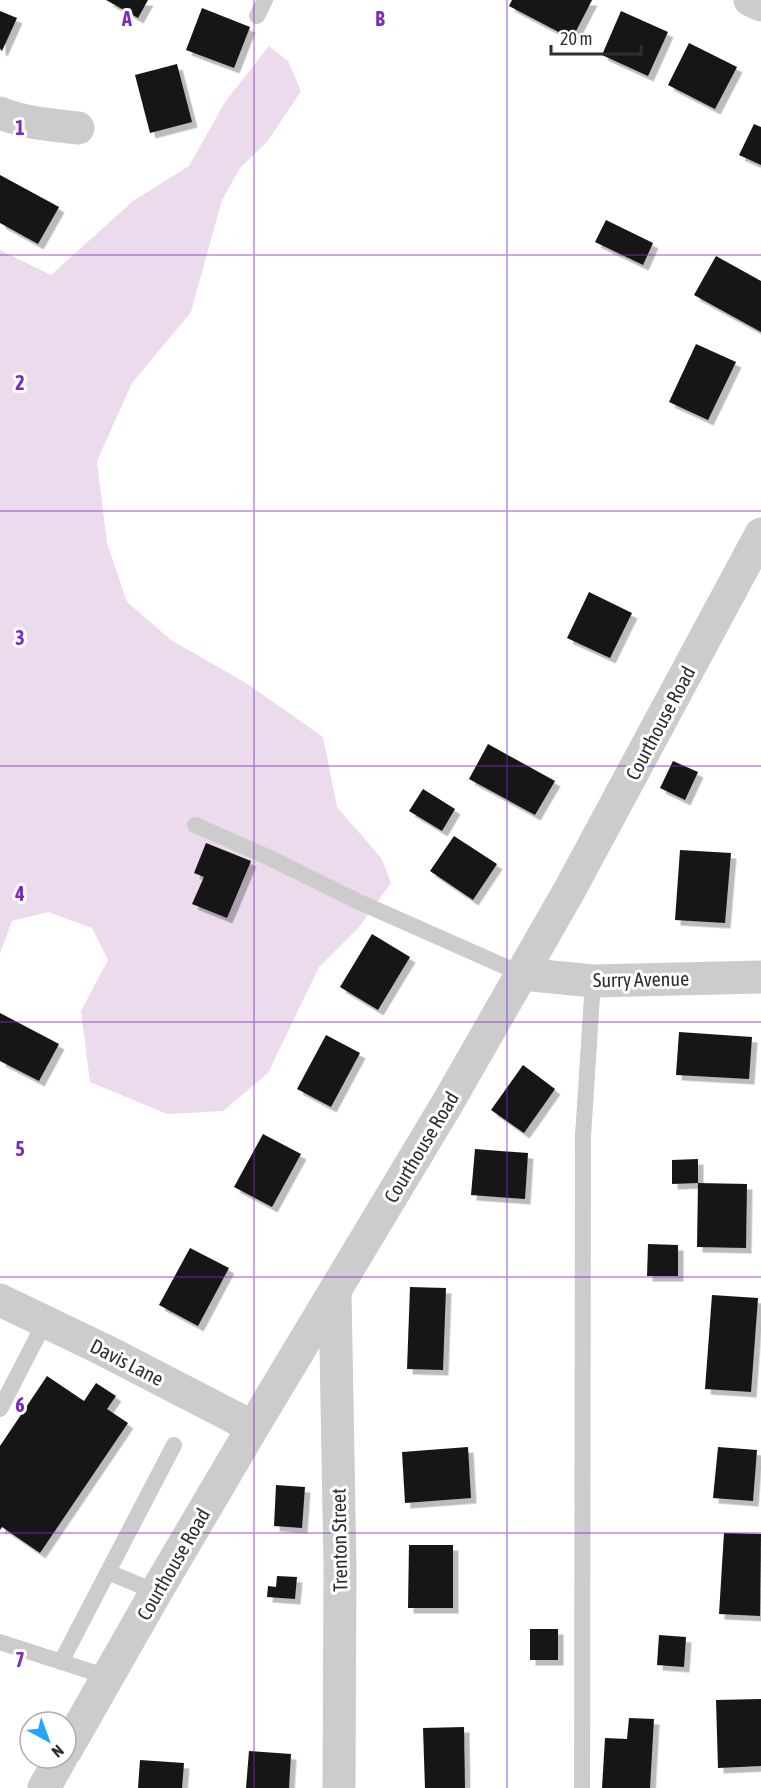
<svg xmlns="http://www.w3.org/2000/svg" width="761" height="1788" font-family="'Asap Condensed',sans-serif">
<defs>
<filter id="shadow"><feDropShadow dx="5.5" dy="5.5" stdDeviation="0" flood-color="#0004"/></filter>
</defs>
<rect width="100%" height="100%" fill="#fff"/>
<!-- green -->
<polygon fill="#ecdbed" points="269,46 288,61 301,91 267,142 240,168 222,200 191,312 132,383 97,461 107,543 127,602 171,640 246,683 323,737 337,807 382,859 391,883 359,927 319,967 268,1073 223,1111 167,1114 90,1082 81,1011 108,960 92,928 48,912 12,921 0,953 0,250 51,275 133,201 189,166 225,102"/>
<!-- building -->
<g fill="#161616" filter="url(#shadow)">
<polygon points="106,0 148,0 138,18"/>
<polygon points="512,0 592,0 572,39 509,6"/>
<polygon points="202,8 250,27 234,68 186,50"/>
<polygon points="0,11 17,18 2,51 0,49"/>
<polygon points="621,11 668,32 648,76 602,55"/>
<polygon points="689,43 737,67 715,109 668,85"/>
<polygon points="177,64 192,122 150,133 135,75"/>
<polygon points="754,124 761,127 761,165 739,155"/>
<polygon points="0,175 59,207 38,244 0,223"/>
<polygon points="606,220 653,243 643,265 595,242"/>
<polygon points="716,256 761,281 761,332 694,295"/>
<polygon points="696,344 736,362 708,420 669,402"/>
<polygon points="589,592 632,613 610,658 567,638"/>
<polygon points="488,744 555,781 535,815 469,779"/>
<polygon points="673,761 698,772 685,800 660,788"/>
<polygon points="423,789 455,809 442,831 409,811"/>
<polygon points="454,836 497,864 473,900 430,871"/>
<polygon points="206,843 251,861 227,918 192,904 204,877 194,873"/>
<polygon points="680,850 731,853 725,923 675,920"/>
<polygon points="372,934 410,957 378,1010 340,987"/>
<polygon points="0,1013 59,1044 39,1081 0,1061"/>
<polygon points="679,1032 752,1037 749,1079 676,1075"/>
<polygon points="326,1035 360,1053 331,1107 297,1089"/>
<polygon points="523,1065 555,1089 524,1133 491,1110"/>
<polygon points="263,1134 301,1154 272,1207 234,1187"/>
<polygon points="475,1149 528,1153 525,1199 471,1195"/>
<polygon points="698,1159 698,1183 747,1184 746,1248 697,1247 698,1183 672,1184 672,1160"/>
<polygon points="648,1244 678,1245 678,1276 647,1276"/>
<polygon points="190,1248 229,1268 198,1326 159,1305"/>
<polygon points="410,1287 446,1288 443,1370 407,1369"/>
<polygon points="712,1295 758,1298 751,1392 705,1389"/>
<polygon points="47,1376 84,1401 96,1383 116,1396 107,1409 128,1423 40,1553 2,1527 0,1530 0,1446"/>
<polygon points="468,1447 471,1498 405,1503 402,1452"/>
<polygon points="718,1447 757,1450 753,1501 713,1498"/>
<polygon points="276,1485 305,1487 302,1528 274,1526"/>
<polygon points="724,1533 761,1534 760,1616 719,1614"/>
<polygon points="409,1545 453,1545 453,1608 408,1608"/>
<polygon points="277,1576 297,1577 295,1599 267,1597 268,1586 276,1587"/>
<rect x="530" y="1629" width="28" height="31"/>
<polygon points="659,1635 686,1637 684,1667 657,1665"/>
<polygon points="761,1699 761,1766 718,1768 716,1700"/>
<polygon points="629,1718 654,1719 650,1788 602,1788 605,1738 627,1739"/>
<polygon points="464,1727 465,1788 425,1788 423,1728"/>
<polygon points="249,1751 291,1754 289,1788 246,1788"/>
<polygon points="140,1760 184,1763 182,1788 138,1788"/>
</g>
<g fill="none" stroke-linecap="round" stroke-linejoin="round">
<!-- service -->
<g stroke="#ccc" stroke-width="16">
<polyline points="257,16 265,0"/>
<polyline points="195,825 270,858 357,901 522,974"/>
<polyline points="0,1409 45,1322"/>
<polyline points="108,1572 156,1592"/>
<polyline points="0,1642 108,1677"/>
<polyline points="61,1662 174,1445"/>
<polyline points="582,1788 583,1136 593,981"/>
</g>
<!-- minor -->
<g stroke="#ccc" stroke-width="33">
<polyline points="750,0 761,5"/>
<path d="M0 113C25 123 51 125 78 128"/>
<polyline points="522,974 593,981 761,977"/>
<polyline points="335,1292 340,1567 339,1788"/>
<polyline points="0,1300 104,1350 253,1427"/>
</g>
<!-- tertiary -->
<g stroke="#ccc" stroke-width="33">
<polyline points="66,1750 156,1592 253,1427 447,1104 569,891 761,534"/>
<polyline points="44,1788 61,1758"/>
</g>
</g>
<!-- grid -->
<path fill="none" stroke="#7b2cbf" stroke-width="1.5" stroke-opacity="0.55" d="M254 0V1788M507 0V1788M0 255H761M0 511H761M0 766H761M0 1022H761M0 1277H761M0 1533H761"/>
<g text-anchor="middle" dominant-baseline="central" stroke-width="6" stroke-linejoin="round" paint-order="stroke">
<!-- street labels -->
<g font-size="20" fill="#2f2f2f" stroke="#fff">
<text transform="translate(660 723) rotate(-62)">Courthouse Road</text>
<text transform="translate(641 979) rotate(-1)">Surry Avenue</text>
<text transform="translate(421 1147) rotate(-59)">Courthouse Road</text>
<text transform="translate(127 1362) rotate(27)">Davis Lane</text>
<text transform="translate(339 1540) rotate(-91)">Trenton Street</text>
<text transform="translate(173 1564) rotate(-60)">Courthouse Road</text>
</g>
</g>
<g font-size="20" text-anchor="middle" font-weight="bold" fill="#7b2cbf" stroke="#fff" stroke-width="6" stroke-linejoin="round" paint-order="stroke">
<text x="127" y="26">A</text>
<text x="380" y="26">B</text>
<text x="20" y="135">1</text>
<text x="20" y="390">2</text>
<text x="20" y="645">3</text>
<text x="20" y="901">4</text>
<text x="20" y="1156">5</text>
<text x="20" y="1412">6</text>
<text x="20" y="1667">7</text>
</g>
<!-- north arrow -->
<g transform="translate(48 1740) rotate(139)"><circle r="28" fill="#ffffff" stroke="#acacac" stroke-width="1.5"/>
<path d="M0-4.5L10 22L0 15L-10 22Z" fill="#20a8f6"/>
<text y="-9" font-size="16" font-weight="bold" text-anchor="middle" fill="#2f2f2f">N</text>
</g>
<!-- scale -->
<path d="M551 45v9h90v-9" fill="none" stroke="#2f2f2f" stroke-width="3"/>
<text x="560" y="45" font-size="18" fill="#2f2f2f" stroke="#ffffff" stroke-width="4.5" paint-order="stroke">20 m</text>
</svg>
